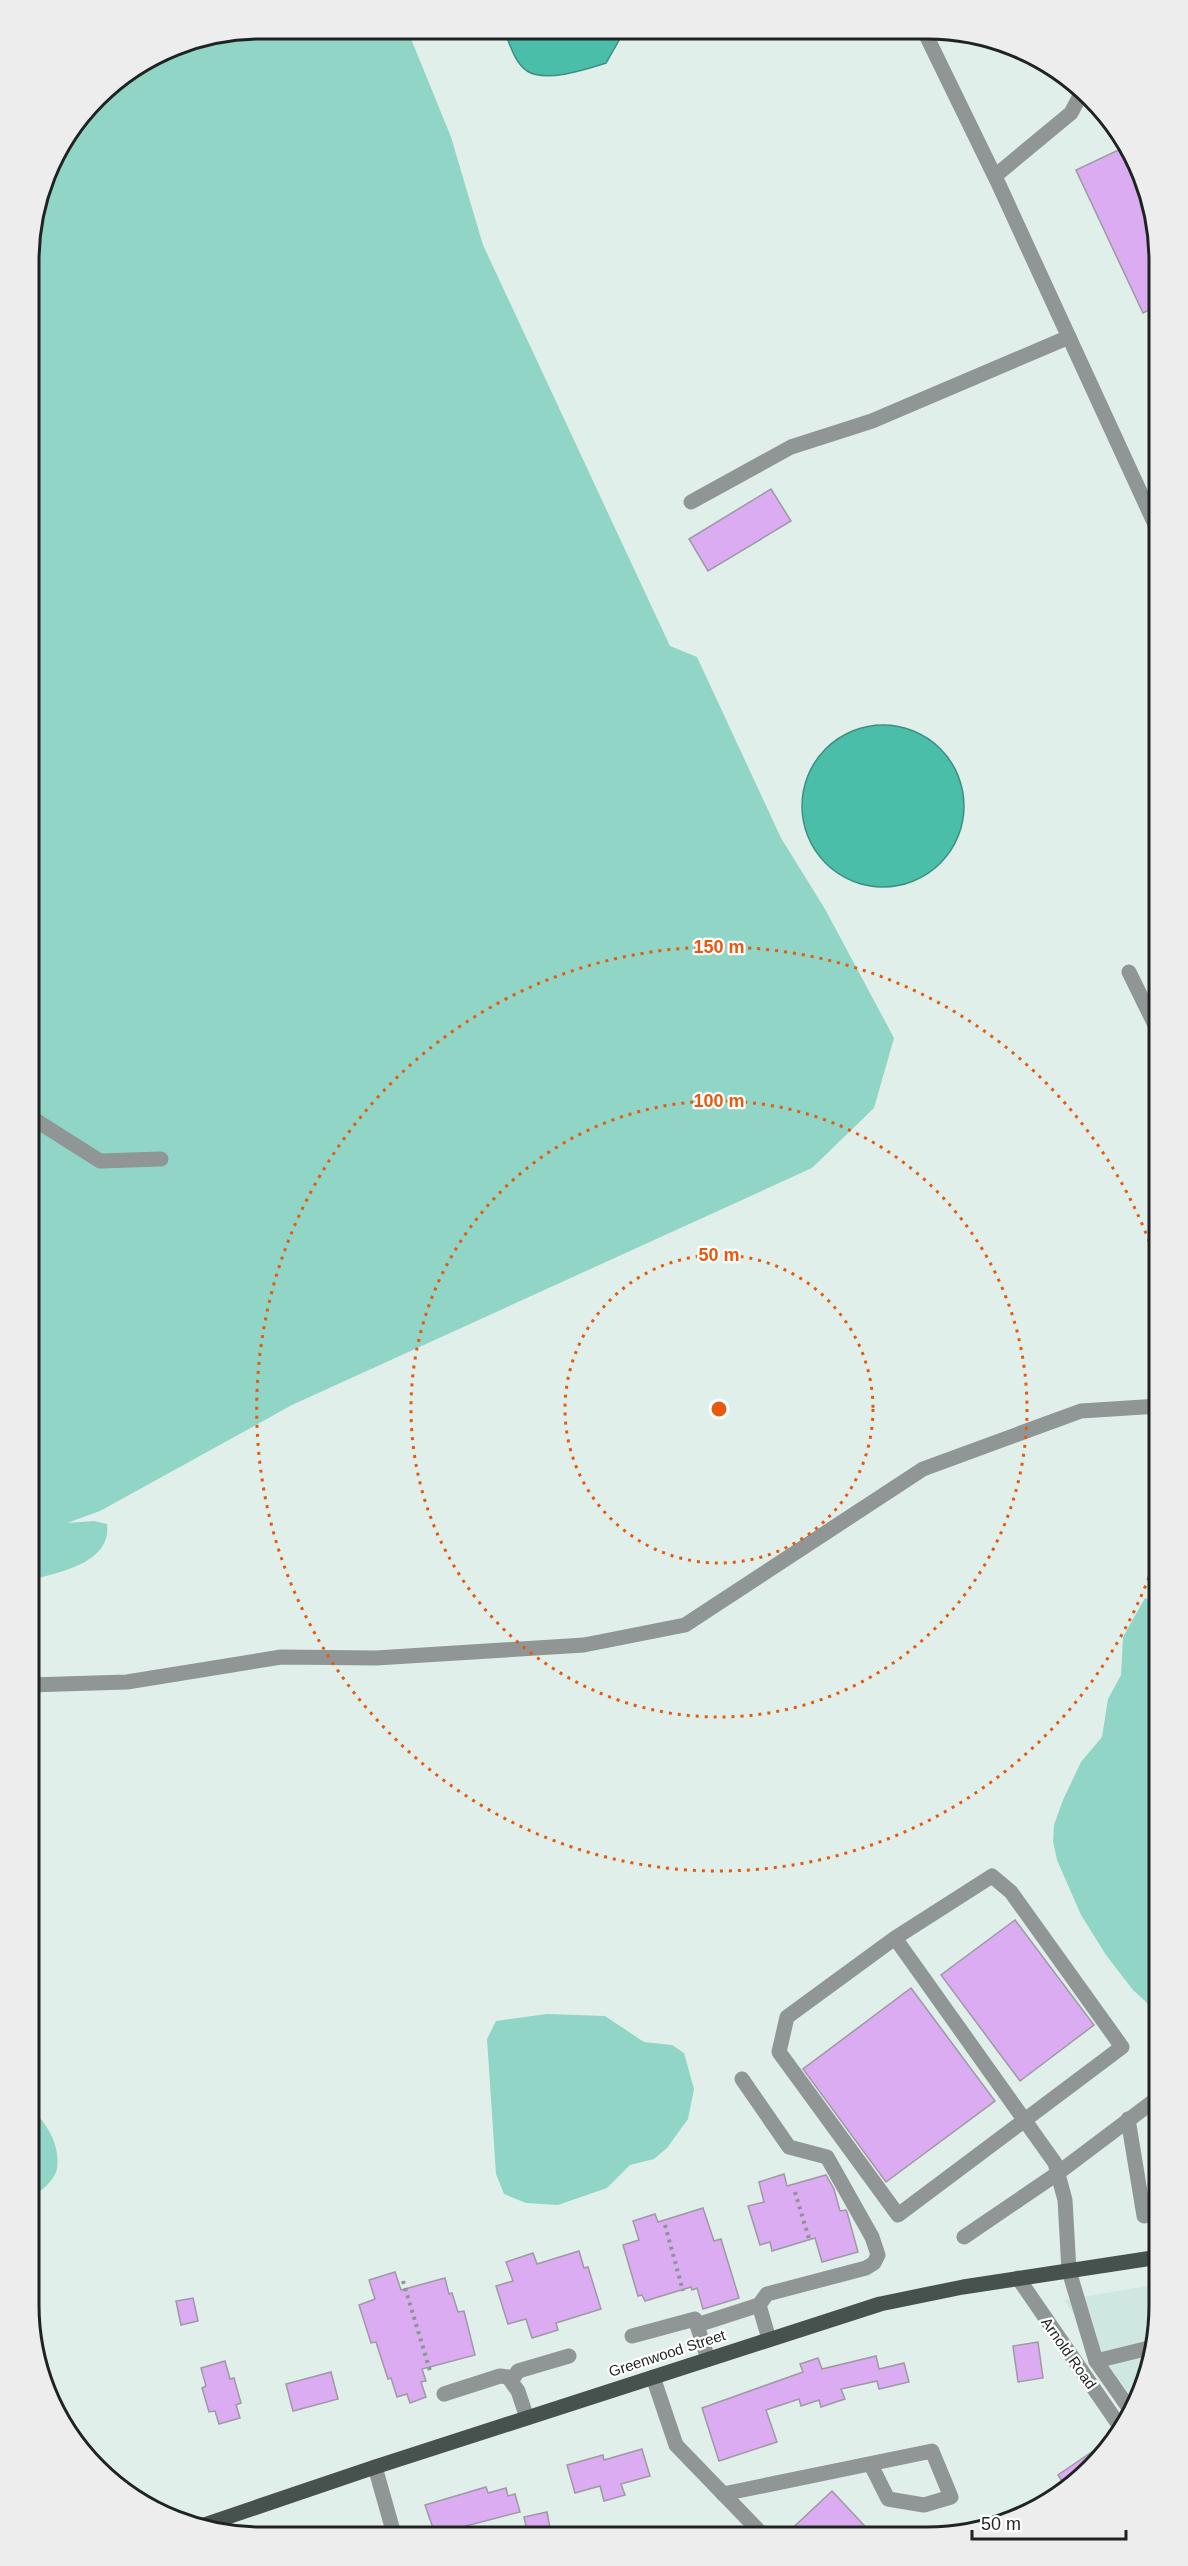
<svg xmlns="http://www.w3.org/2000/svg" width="1188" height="2566" font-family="Arial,sans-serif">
<rect width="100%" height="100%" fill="#e1efeb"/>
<!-- built -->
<polygon fill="#cfe7e1" points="1159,2284 1159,2321 1142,2394 1136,2404 1064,2300"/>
<!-- green -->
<g fill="#91d5c6">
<path d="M261 29H407L451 137 483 245 670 646 697 657 781 838 825 909 894 1038 874 1108 812 1168 292 1405 100 1511 67 1523 94 1521 107 1524C112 1564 58 1572 29 1581V245L53 158 107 86 172 46Z"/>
<polygon points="1145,1598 1159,1606 1159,2014 1133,1990 1106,1955 1081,1915 1057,1860 1053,1841 1054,1825 1063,1800 1081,1762 1102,1737 1108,1699 1121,1675 1123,1637"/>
<polygon points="547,2014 605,2016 644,2042 672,2045 684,2053 694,2089 688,2119 667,2148 654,2159 630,2165 607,2188 558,2205 526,2203 504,2194 496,2174 487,2039 496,2021"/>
<path d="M29 2106C45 2121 61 2144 57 2169 54 2182 39 2192 29 2200Z"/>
</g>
<!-- water -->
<g fill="#4abea9" stroke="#3d9081" stroke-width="1.5">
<path d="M504 30 659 31C646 41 635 34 621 37L606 63C587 69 546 83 527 71 514 62 510 44 504 30Z"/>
<circle cx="883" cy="806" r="81"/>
</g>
<!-- building -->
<g fill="#dbacf2" stroke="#9f99a3" stroke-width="1.5">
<polygon points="1129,145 1151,200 1160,261 1159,305 1143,313 1076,170"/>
<polygon points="771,489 791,521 708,571 689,539"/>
<polygon points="1015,1920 1094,2025 1020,2081 941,1975"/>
<polygon points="911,1988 995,2101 886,2182 803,2069"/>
<polygon points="784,2174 787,2186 826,2175 834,2189 840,2211 846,2210 847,2212 858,2252 822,2262 815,2238 772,2251 770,2242 760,2245 748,2206 764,2202 759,2182"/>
<polygon points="703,2208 714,2241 721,2239 739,2298 703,2309 697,2288 692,2290 691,2287 645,2301 642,2295 638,2296 623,2245 639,2240 633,2221 655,2214 658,2222"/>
<polygon points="579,2251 584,2268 588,2267 601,2309 556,2323 558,2330 532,2338 526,2319 508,2324 496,2286 513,2281 506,2262 533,2253 537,2264"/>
<polygon points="395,2272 401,2290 445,2278 449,2294 452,2293 458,2312 464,2311 475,2355 422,2369 426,2381 421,2382 426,2397 410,2403 407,2394 397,2397 391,2378 388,2379 376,2342 371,2343 359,2305 375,2299 369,2280"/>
<polygon points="193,2298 198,2321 181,2325 176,2301"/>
<polygon points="1038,2342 1043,2378 1018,2382 1013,2346"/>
<polygon points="876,2356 879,2369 904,2363 909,2382 879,2389 877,2381 841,2389 845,2399 821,2407 819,2400 801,2406 799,2399 766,2410 777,2442 719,2461 702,2408 803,2372 800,2364 818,2358 822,2369"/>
<polygon points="225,2361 230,2379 234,2378 241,2403 236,2405 240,2418 219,2424 215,2411 209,2412 202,2388 206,2386 201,2368"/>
<polygon points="331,2372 338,2399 293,2411 286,2384"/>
<polygon points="1099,2447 1104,2455 1102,2458 1067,2489 1058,2475"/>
<polygon points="642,2449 650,2476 621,2484 625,2495 604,2501 600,2486 575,2493 567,2465 603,2455 604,2460"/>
<polygon points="486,2487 488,2493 506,2488 508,2496 515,2494 520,2512 458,2528 460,2535 435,2534 425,2505"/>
<polygon points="832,2491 875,2537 783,2537"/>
<polygon points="547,2512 551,2533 528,2535 524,2517"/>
</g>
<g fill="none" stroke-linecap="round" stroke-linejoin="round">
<!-- path -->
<g stroke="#8b9592" stroke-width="4" stroke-dasharray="3 4.5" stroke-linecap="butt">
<polyline points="795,2192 810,2242"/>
<polyline points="665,2225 683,2291"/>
<polyline points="403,2281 431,2374"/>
</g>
<!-- minor -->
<g stroke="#909695" stroke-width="15">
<polyline points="925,33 999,185 1159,533"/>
<polyline points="995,176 1071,113 1083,90"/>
<polyline points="691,502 791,447 872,421 1069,337"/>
<polyline points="1129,972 1159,1033"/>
<polyline points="29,1116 100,1161 161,1159"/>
<polyline points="29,1685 127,1682 281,1657 376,1658 584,1645 685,1625 923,1469 1081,1411 1159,1406"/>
<polyline points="895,1938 787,2017 779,2052 898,2215 1122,2047 1011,1892 992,1876 895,1938 1055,2163 1065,2200 1069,2271 1096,2361 1153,2347"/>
<polyline points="742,2079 789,2147 827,2157 872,2237 878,2255 874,2263 866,2268 767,2294 759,2305"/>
<polyline points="1128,2119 1144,2216 1159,2213"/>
<polyline points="964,2237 1058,2173 1159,2097"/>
<polyline points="1018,2278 1121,2428"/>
<polyline points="697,2325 759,2305 769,2339"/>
<polyline points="632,2336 695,2319 708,2359"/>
<polyline points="1096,2361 1131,2411"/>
<polyline points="653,2377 676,2445 764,2536"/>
<polyline points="512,2380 518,2371 569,2356"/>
<polyline points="444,2394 500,2376 508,2377 518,2391 527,2418"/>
<polyline points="375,2467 394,2534"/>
<polyline points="723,2494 932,2451 951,2497 924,2505 888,2499 871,2465"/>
</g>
<!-- major -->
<polyline stroke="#47524f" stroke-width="15" points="198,2527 375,2467 880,2304 963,2287 1159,2257"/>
</g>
<!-- distance rings -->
<g fill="none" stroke="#e8590c" stroke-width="3" stroke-dasharray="3 6">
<circle cx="719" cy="1409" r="154"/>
<circle cx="719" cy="1409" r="308"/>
<path d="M1158 1552A462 462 0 1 1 1158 1266"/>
</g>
<g text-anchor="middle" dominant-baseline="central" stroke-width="4.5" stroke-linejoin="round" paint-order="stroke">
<!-- street labels -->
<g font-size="15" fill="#1f2423" stroke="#fff">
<text transform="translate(667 2353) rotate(-18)">Greenwood Street</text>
<text transform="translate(1069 2353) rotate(55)">Arnold Road</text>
</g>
</g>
<!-- crop -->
<path d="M0 0H1188V2566H0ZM261 39H927A222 222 0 0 1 1149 261V2305A222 222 0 0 1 927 2527H261A222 222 0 0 1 39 2305V261A222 222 0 0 1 261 39Z" fill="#ededed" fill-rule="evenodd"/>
<path fill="none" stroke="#1f2423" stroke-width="3" d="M261 39H927A222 222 0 0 1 1149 261V2305A222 222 0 0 1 927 2527H261A222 222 0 0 1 39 2305V261A222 222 0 0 1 261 39Z"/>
<circle cx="719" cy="1409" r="9" fill="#e8590c" stroke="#fff" stroke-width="3"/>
<g font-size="18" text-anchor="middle" font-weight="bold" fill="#e8590c" stroke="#fff" stroke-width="4.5" stroke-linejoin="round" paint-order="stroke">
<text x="719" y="953">150 m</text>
<text x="719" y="1107">100 m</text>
<text x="719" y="1261">50 m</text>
</g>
<!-- scale -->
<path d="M972 2530v9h154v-9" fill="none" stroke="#1f2423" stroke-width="3"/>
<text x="981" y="2530" font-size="18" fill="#1f2423" stroke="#ffffff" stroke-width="4.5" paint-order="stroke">50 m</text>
</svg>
